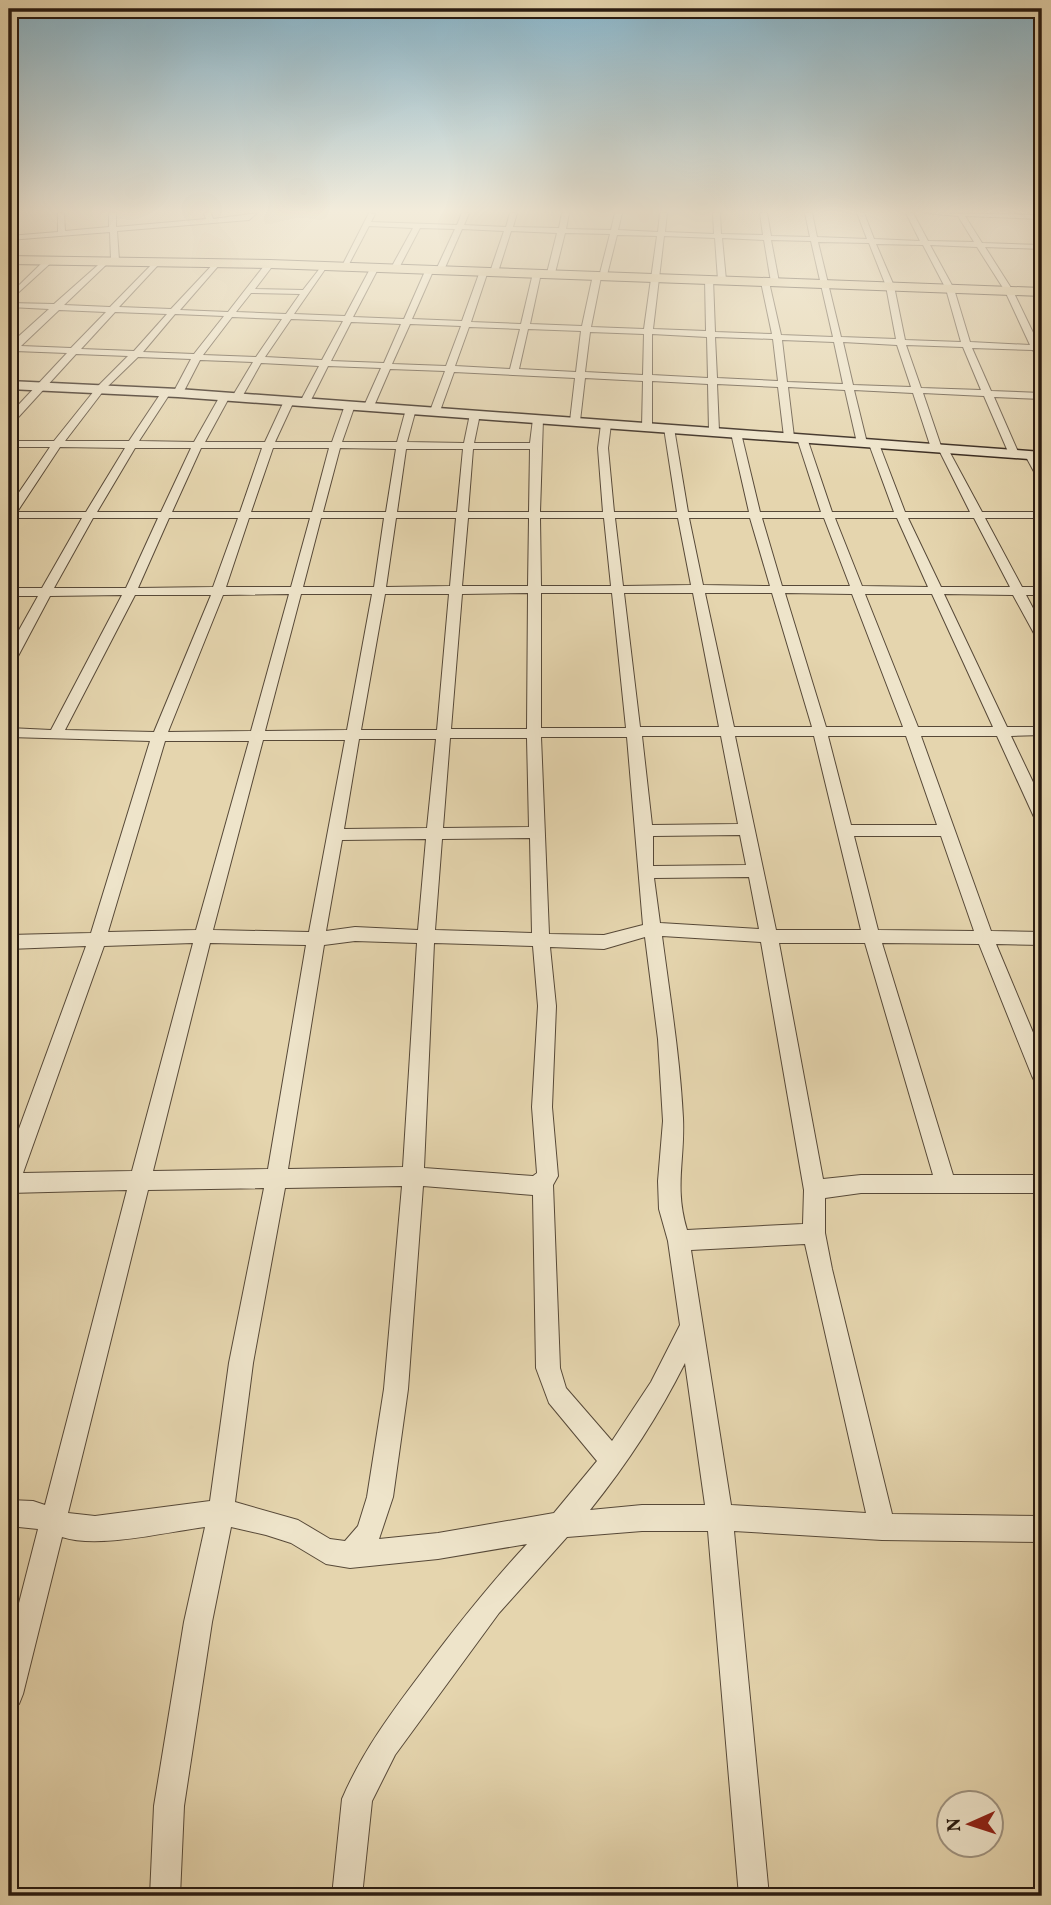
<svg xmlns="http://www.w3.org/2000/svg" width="1051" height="1905" font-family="Vollkorn,serif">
<rect width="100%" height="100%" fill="#e5d5ae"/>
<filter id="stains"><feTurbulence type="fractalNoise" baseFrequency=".00286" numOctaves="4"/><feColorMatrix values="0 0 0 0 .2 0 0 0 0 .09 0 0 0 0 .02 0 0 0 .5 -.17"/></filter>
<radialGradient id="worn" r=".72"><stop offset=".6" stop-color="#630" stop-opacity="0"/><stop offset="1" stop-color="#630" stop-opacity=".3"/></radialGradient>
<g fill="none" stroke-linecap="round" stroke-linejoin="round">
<defs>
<g id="street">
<polygon points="58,213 64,213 65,231 109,227 109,213 116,213 116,227 206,219 204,213 211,213 213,219 257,213 249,220 117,231 119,260 115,262 111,260 110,232 9,240 9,236 58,232"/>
<path d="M369 213 375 214 371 222 457 225 462 213H469L464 225 506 227 510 213H517L513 227 559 228 562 213H569L566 229 611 230 615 213H622L618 230 658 232 660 213H667L665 232 714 234 713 213H720L721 234 763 235 760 213H767L771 236 810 237 805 213H812L817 237 867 239 857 213H864L874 239 920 241 906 213H913L928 241 974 242 958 216 925 213 1042 215V219L965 216 982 243 1042 245V249L985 247 1013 291 1039 345H1042V358H1037L1033 350 972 348 991 391 1042 393V399L994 397 1019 454 1014 457 1009 454 984 396 923 393 941 446 948 449 982 512H1042V518H985L1022 587H1042V595H1026L1042 625V641L1036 637 1013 595 944 594 1007 727H1042V735L1011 736 1042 801V822L1034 817 997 736H921L991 931 1042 932V945L996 944 1042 1054V1084L1035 1082 1032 1076 979 944 882 943 953 1175H1042V1193H861L825 1198V1233L832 1269 892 1514 1042 1516V1542L882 1540 734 1531 769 1896H739L708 1531H642L567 1537 499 1613 395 1755 372 1801 362 1896H332L342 1799C362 1752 391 1713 422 1672 455 1628 489 1585 527 1544L438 1559 350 1568 326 1564 291 1543 266 1535 231 1527 212 1622 184 1806 180 1896H150L154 1806 184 1622 205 1527C166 1532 98 1549 62 1537L23 1694 19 1704 9 1708V1642L38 1529 9 1526V1500L33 1501 45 1505 127 1190 9 1193V1156L86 946 9 949V935L91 933 150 741 9 737V728L51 730 122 595 50 596 16 660 9 664V648L38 596H9V588H42L82 518H9V507L50 447H9V441H54L98 386 128 356 76 354 13 423 9 424V415L67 353 15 351 9 355V345L49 309 9 307V303L54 304 106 258 109 262 64 305 110 307 157 259 160 263 119 307 171 309 217 260 220 264 180 310 228 312 267 262 274 264 255 289 303 290 324 263 328 265 294 314 345 316 371 267 375 265 379 267 353 317 404 319 426 269 430 267 434 269 412 319 462 321 480 271 484 269 488 271 471 322 521 324 533 273 537 271 541 273 530 324 582 326 593 275 600 273 610 234 565 233 555 273 551 275 547 273 557 233 511 231 498 272 494 274 490 272 504 231 462 229 444 270 440 272 436 270 455 229 420 228 399 268 395 270 391 268 413 228 369 226 348 266 341 268ZM617 235 657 236 644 329 591 327 601 277 607 275ZM664 236 715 238 718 280 722 282 726 280 722 238 764 240 771 282 775 284 779 282 771 240 811 241 833 337 781 335 769 282 765 280 761 282 772 334 715 332 713 279 709 277 705 279 706 331 653 329ZM818 242 869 243 886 286 896 339 841 337ZM876 244 923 245 946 289 961 342 905 340 894 286ZM930 245 977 247 1005 291 1030 345 970 342 954 289ZM251 293 300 294 286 314 236 312ZM59 310 106 312 71 348 21 346ZM115 312 167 314 134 351 81 349ZM175 314 224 316 194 354 143 352ZM232 317 282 319 256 357 203 355ZM291 319 343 321 322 360 265 357ZM351 322 401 324 384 363 331 361ZM410 324 461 326 446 366 392 364ZM469 327 520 329 510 369 455 366ZM528 329 581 331 576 372 519 369ZM590 332 644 334 643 375 585 372ZM652 334 707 337 708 378 652 375ZM715 337 773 339 778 381 717 378ZM782 340 834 342 843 384 787 382ZM843 342 897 345 911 387 853 385ZM906 345 963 347 981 390 921 388ZM138 357 191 359 173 393 178 396 183 393 200 360 253 362 232 397 237 400 242 397 261 363 319 366 300 402 305 405 310 402 328 366 381 368 364 406 369 409 374 406 390 369 445 371 430 411 435 414 440 411 454 372 575 378 570 421 575 424 580 421 585 378 643 381 642 427 647 430 652 427V381L708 384 709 431 714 434 719 431 717 384 778 387 784 437 789 440 794 437 788 387 845 390 857 443 862 446 867 443 854 390 913 393 931 448 939 450 970 512H905L879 444 874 441 869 444 894 512H832L807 438 802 435 797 438 821 512H760L741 433 736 430 731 433 749 512H688L674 428 669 425 664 428 677 512H614L608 448 611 424 606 421 601 424 598 448 603 512H540L543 419 538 416 533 419 530 443H474L480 414 475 411 470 414 464 443 407 442 416 409 411 406 406 409 397 442H342L355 405 350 402 345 405 332 442H275L294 401 289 398 284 401 265 442H205L230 396 225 393 220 396 194 442 139 441 171 392 166 389 163 390 129 441H65L104 390ZM60 447 125 448 86 512H17ZM135 448H191L161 512H97ZM201 448H262L240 512H172ZM273 448H329L312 512H251ZM340 448 396 449 386 512H323ZM406 449H463L457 512H397ZM473 449H530L529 512H468ZM93 518H158L126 588H54ZM169 518H238L213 587 138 588ZM249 518H310L291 587H226ZM321 518H384L374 587H303ZM396 518H456L450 586 386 587ZM468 518H529L528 586H462ZM540 518H604L611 586H541ZM615 518H678L691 585 623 586ZM689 518H750L770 586 703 585ZM762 518H824L850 586H782ZM835 518H897L928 587 862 586ZM908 518H974L1010 587H941ZM528 593 527 729H451L462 594ZM541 593H612L626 728H541ZM624 593H693L719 727H640ZM705 593H772L812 727H734ZM785 593 852 594 903 727H826ZM289 594 251 731 168 732 223 595ZM301 594H372L347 730 265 731ZM385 594H449L437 730H361ZM865 594H932L993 727H918ZM135 595H211L154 732 65 730ZM642 736H721L738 824 652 825ZM735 736H814L861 930H776ZM828 736H906L937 825H851ZM541 737H627L643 925 604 935 549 934ZM450 738H527L529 827 443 828ZM359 739H436L427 828 344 829ZM263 740H345L309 932 213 930ZM165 741H249L196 930 108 932ZM740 835 746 865 653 866V836ZM854 836H941L974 931 878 930ZM530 838 532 933 435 930 442 839ZM426 839 418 930 355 927 326 931 342 840ZM749 877 759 929 660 923 654 878ZM662 936 761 942 804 1190 803 1224 687 1230C674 1187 685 1160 683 1118 680 1057 670 997 662 936ZM645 937 658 1039 663 1121 658 1181 659 1209 668 1241 680 1325 651 1382 612 1441 566 1388 560 1368 553 1185 558 1176 552 1107 556 1006 550 947 604 949ZM355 941 417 943 403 1167 288 1169 324 945ZM193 943 132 1171 23 1173 104 946ZM210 943 306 945 268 1169 153 1171ZM434 943 533 946 538 1006 532 1107 537 1173 533 1176 424 1168ZM779 943H865L933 1175H861L823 1179ZM402 1186 384 1389 367 1497 358 1526 345 1541 330 1539 298 1520 235 1502 253 1363 285 1188ZM423 1186 533 1195 536 1368 549 1403 597 1461 554 1513 438 1533 379 1539 393 1497 408 1389ZM264 1188 229 1363 210 1501 95 1516 68 1513 148 1190ZM805 1244 866 1513 731 1505 691 1250ZM685 1363 705 1505H642L590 1510C627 1464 659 1415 685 1363Z"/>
<polygon points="47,258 54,260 9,301 9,295"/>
<polygon points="1030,452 1034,453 1042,468 1042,480 1038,479 1025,455"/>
</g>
<polygon id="secondary" points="9,381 178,389 1042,452 1042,460 178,397 9,389"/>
<polygon id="highway" points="9,256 270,260 1042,288 1042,296 270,268 9,264"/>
</defs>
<!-- street casing -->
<use href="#street" stroke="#574938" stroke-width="2"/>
<!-- secondary casing -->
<use href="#secondary" stroke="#281a10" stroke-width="3"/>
<!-- highway casing -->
<use href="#highway" stroke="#281a10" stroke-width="2"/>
<!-- street -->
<use href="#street" fill="#eee4ca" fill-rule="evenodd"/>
<!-- secondary -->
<use href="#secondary" fill="#eee4ca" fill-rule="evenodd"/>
<!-- highway -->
<use href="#highway" fill="#e5d5ae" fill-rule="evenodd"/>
</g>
<!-- sky -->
<linearGradient id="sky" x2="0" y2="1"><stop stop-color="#87b6cd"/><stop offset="0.44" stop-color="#f3ecdb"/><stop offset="1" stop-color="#f3ecdb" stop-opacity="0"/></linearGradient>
<rect width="1051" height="480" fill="url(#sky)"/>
<!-- margin -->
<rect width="1051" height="1905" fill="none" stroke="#e5d5ae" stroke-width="35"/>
<rect x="10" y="10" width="1030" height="1884" fill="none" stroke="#281a10" stroke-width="3.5"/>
<rect x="18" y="18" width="1016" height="1870" fill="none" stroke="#281a10" stroke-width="2"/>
<!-- north arrow -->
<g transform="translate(970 1824) rotate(267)"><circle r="33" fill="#eee4ca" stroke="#9f9380" stroke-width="2"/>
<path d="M0-5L12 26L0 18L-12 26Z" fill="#8f2418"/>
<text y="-10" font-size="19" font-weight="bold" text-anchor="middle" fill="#281a10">N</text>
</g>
<rect width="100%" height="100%" filter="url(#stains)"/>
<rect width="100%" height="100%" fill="url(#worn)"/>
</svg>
